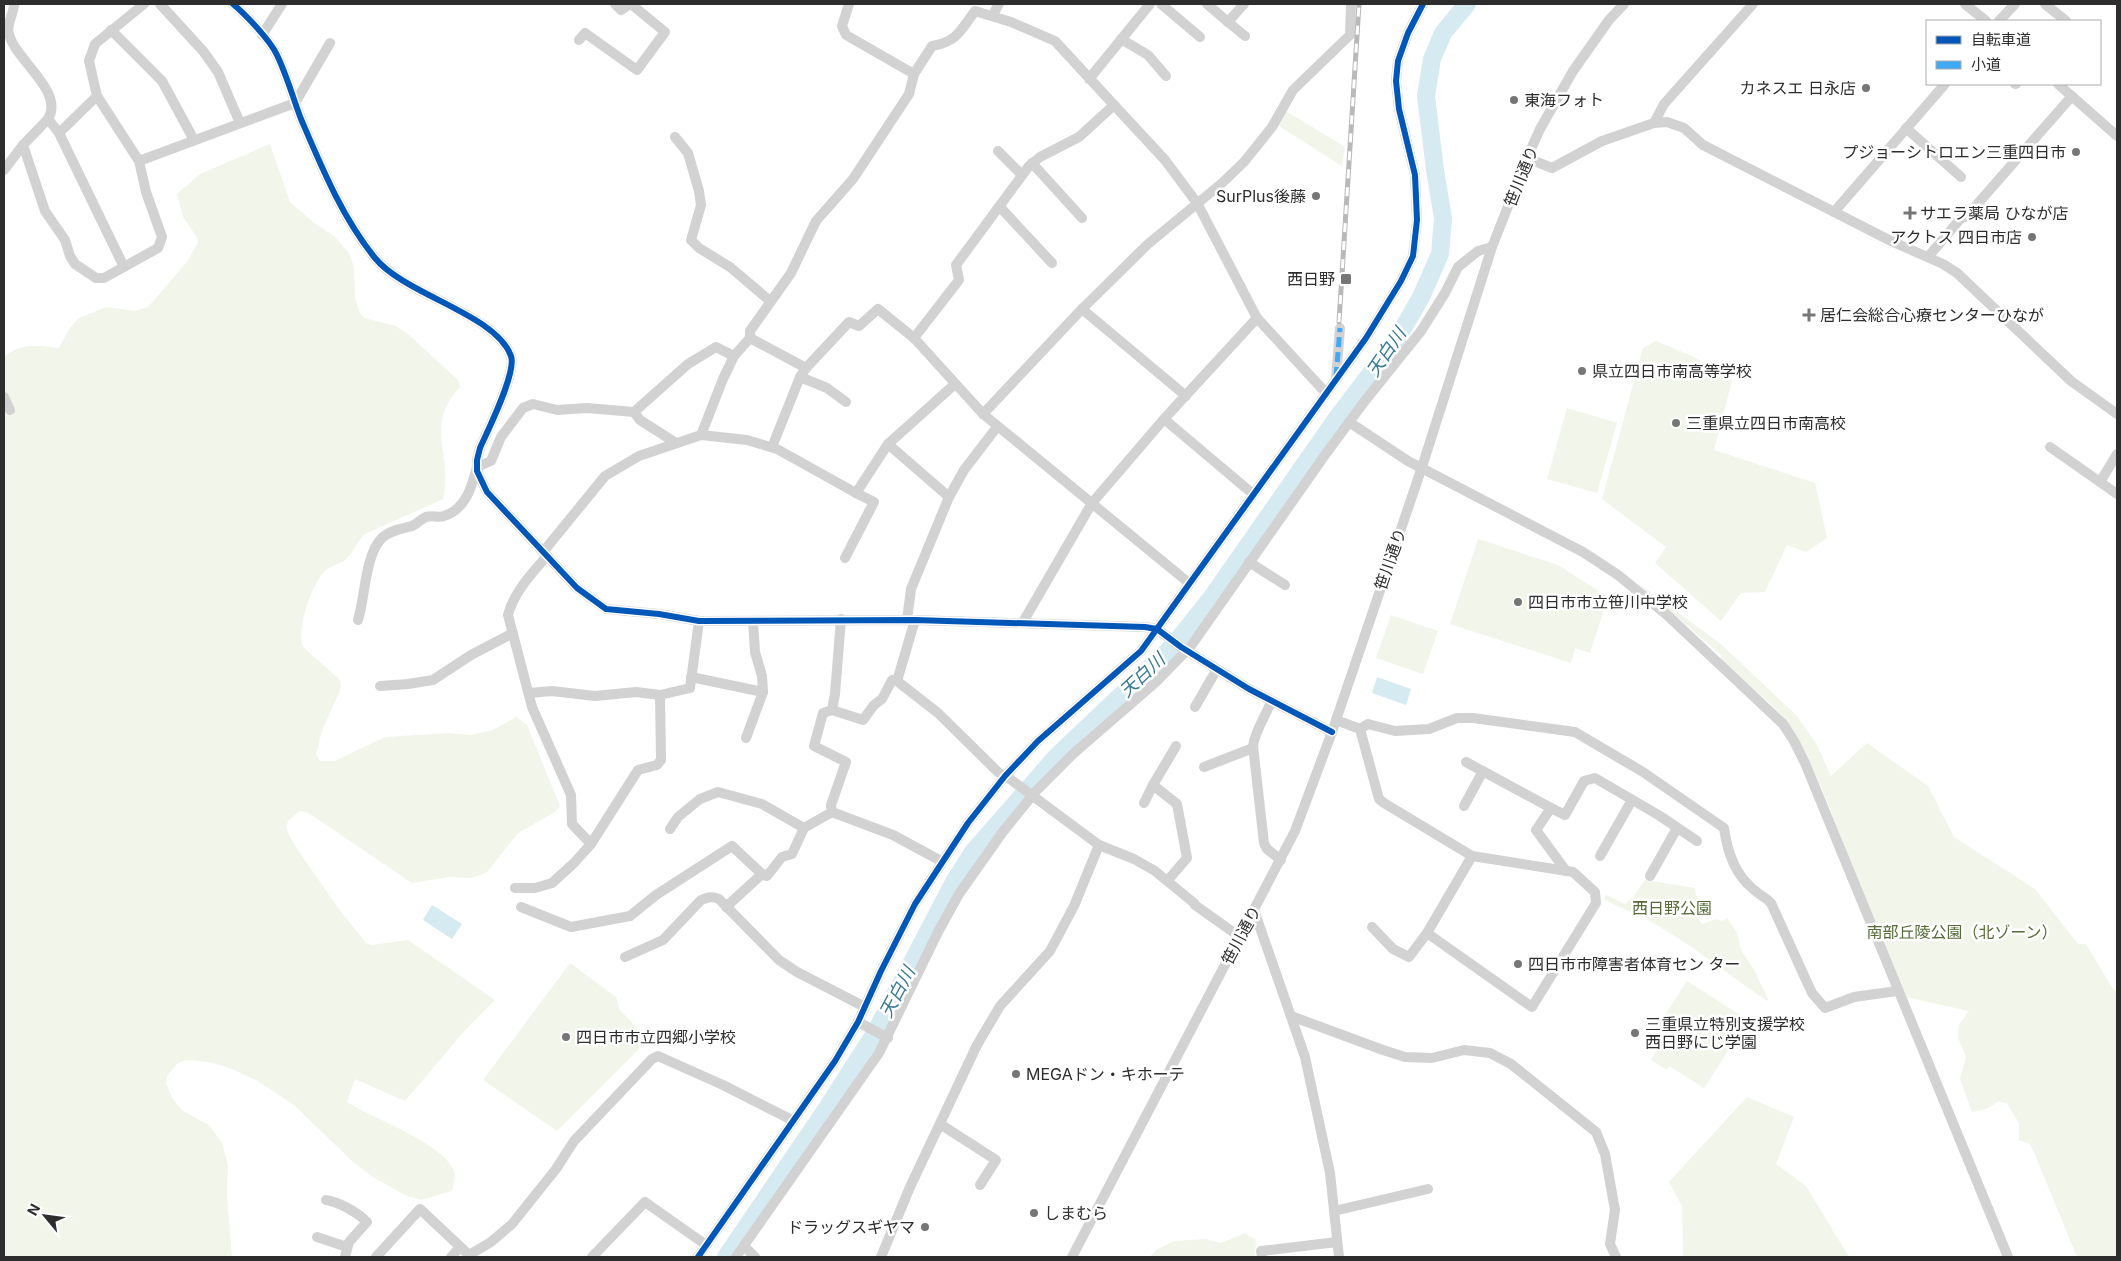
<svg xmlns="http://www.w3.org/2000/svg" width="2121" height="1261" font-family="Inter,'Noto Sans JP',sans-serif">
<rect width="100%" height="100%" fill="#fff"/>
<!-- green -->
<g fill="#f1f5ea">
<polygon points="1286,111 1345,147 1342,166 1279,126"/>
<path d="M270 144 290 202 314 223 334 236 349 253 354 267 355 298 360 313 364 318 396 326 409 335 458 380 460 387C423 426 454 457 443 499L365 534C357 541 355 551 347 558 342 564 333 565 327 569 312 581 296 630 303 647L340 680 341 688 322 731 316 754 320 761H335L385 737 449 733 471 735 493 730 516 717 527 725 560 806 555 812 518 833 487 872 472 878 449 877 412 883 307 812 300 811 288 821 286 828 293 843 341 912 366 943 372 945 408 940 495 1000 466 1029 405 1101 355 1079 347 1102C372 1118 442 1143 453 1169 457 1176 453 1184 452 1191L421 1200 407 1196 373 1177 353 1162 294 1105 256 1080 227 1067 208 1062 186 1060 178 1063 167 1076 166 1083 172 1098 183 1111 209 1125 222 1143 228 1165 227 1195 232 1257H4V357C21 343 38 345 59 348L69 329 79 318 106 307 135 311 148 307 187 262 198 243 196 236 183 217 177 194 200 174Z"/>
<polygon points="1656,341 1692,356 1732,381 1714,450 1815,483 1827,538 1806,552 1787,545 1765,592 1741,593 1721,621 1655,563 1666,547 1602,499 1643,348"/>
<polygon points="1567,408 1617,423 1597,493 1547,479"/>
<polygon points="1478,539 1558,565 1608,597 1590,653 1575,648 1571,663 1450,624"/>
<polygon points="1634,580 1722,645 1797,716 1817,745 1831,776 1867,743 1928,786 1954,837 2035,889 2078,944 2086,944 2113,989 2117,992 2117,1257 2077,1257 2036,1157 2030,1144 2019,1140 2019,1123 2007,1104 1999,1101 1986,1109 1972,1112 1960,1079 1966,1057 1958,1038 1959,1025 1969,1011 1906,997 1880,932 1873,921 1827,801 1807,755 1788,723 1771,704 1721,661 1721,655"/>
<polygon points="1391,615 1438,631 1423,674 1376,658"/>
<path d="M1645 880 1695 888 1696 895 1704 904 1695 914 1702 924 1716 919 1722 921 1727 918 1737 933 1741 950 1754 970 1768 999 1767 1001C1726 973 1687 940 1642 917 1629 911 1616 906 1604 899L1606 895 1625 904 1634 896Z"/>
<polygon points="570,963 617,998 619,1009 644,1035 638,1050 557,1131 483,1080"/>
<polygon points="1687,981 1748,1020 1704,1088 1669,1066 1667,1070 1651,1060 1660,1045 1650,1039"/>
<polygon points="1747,1097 1794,1117 1776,1164 1806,1186 1849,1257 1683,1257 1682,1206 1669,1182"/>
<polygon points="1245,1233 1256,1240 1255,1257 1150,1257 1156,1250 1174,1241 1205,1239 1221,1243"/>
</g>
<!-- water -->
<g fill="#d6eaf2">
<polygon points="1377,677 1411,689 1406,705 1372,693"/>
<polygon points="432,905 462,924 452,939 423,920"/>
</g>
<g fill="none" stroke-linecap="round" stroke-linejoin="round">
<!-- river -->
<polyline stroke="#d6eaf2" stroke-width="18" points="726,1257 825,1111 875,1033 954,882 973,852 1057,756 1173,646 1212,597 1337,418 1397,339 1421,297 1440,254 1443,218 1435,170 1426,96 1432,59 1443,33 1467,4"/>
<!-- minor -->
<g stroke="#d2d2d2" stroke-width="10">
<path d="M14 4C14 14 6 24 9 34 15 60 65 91 48 119"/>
<polyline points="160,4 203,51 218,72 240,123"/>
<path d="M233 4C246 15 270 40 277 55 287 76 293 98 301 119 322 168 342 217 375 258 405 295 496 314 511 356 517 372 488 430 480 448L477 460V471L487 492 577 588 606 609 659 614 699 621 915 620 1145 627 1157 629 1181 647 1249 689 1332 732"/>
<polyline points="615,4 621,10 630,4"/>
<polyline points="849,4 842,26 846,35 914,74"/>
<polyline points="1161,4 1200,37"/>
<polyline points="1207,4 1228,22 1244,4"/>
<polyline points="1965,4 1986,21"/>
<polyline points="2045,4 2066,21"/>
<polyline points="992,16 999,4"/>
<polyline points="1999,21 2015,4"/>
<polyline points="1228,22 1245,36"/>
<polyline points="111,30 162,81 194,140"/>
<polyline points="262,35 282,4"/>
<polyline points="1121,39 1148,55 1166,76"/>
<polyline points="579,40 585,33 637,70 665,32 631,4"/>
<polyline points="1089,79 1150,4"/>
<polyline points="2015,84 2016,84"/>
<polyline points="2058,84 2117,136"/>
<polyline points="1654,123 1664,104 1753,4"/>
<polyline points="1906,128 1961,177"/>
<polyline points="59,133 124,267"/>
<polyline points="675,137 688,153 699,191 701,205 691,240 699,248 730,267 770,301"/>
<polyline points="23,145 45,211 65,240 70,256 75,264 96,278 104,278 158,248 162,237 146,192 139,161 97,96 89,61 95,44 144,4"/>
<polyline points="998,151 1022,175"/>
<polyline points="1527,158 1552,168 1602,141 1654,123 1667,122 1684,128 1703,145 1891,241 1943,264 1957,273 2071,381 2117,414"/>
<polyline points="139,161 295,103 330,43"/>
<polyline points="1032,163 1082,218"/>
<polyline points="4,170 23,145 48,119 59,133 97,96"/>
<polyline points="1000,207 1052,263"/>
<polyline points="1834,212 1945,84"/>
<polyline points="1928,257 1962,217 1966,217 2072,96"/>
<polyline points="1082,309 1186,396"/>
<polyline points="750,338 806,368 849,322 859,326 878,309 914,338 983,414 1189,583"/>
<polyline points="914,338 959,280 956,265 1029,166 1040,157 1079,137 1114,105"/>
<polyline points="800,377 827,388 846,402"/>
<polyline points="1336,379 1340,328"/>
<polyline points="4,397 10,410"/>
<polyline points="634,412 640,420 676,443"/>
<polyline points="983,414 1082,309 1148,244 1221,184 1244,162 1272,127 1293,90 1350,35 1351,4"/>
<polyline points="1164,419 1253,494"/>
<polyline points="1349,422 1408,461 1583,552 1618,575 1666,614 1783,724 1794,741 1805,763 2008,1257"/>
<path d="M701 435 723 379 734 356 750 338V331L791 273 816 221 853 179 909 94 914 74 932 46C957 42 961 30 975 11L1011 22 1055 41 1114 105 1165 160 1197 203 1257 318 1326 393"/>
<polyline points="888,444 949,497"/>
<polyline points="772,447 800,377 806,368"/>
<polyline points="2050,447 2100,482 2117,454"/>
<polyline points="2100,482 2117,494"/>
<polyline points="543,552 605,476 639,456 701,435 747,440 777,449 856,493 888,444 955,384"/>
<path d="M547 556C532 573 514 592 508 615L532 707 571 795 572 824 591 844"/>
<polyline points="845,558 874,502 856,493"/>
<polyline points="1249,562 1285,585"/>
<polyline points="841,619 835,694 832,710 823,713 814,746 846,762 831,805 832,812 893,835 941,861"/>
<path d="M358 620C365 598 365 556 381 539 388 531 403 528 412 526 417 524 421 519 426 517 431 515 439 518 444 516 466 509 472 486 477 467L491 461 501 437 523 408 533 404 557 410 587 408 634 412 688 364 716 347 734 356"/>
<polyline points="907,620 911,589 949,497 964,470 997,427"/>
<polyline points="1023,622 1092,503 1164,419 1257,318"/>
<polyline points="691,677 763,692"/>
<polyline points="897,681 915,620"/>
<polyline points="380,686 408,684 433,680 471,655 513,633"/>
<polyline points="529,693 552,691 595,696 636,692 660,695"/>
<path d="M1271 702C1265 717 1255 731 1253 746L1264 843 1267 849 1281 860"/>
<polyline points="1195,707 1217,669"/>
<polyline points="832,710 863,720 874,705 882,699 892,680 897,681 938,713 998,772 1010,779 1099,845 1134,859 1155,871 1194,903 1195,905 1240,937"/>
<polyline points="1336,720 1360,729"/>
<path d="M1360 729 1368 724 1395 731 1429 729 1457 718H1473L1575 732 1643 772 1724 828C1727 850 1734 873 1752 888 1758 894 1765 897 1771 903L1806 980 1812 993 1825 1008 1854 997 1897 991"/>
<polyline points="1360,729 1379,799 1384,803 1472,856 1573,872 1595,892 1596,903 1532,1007 1427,933 1472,856"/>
<polyline points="746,738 763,692 762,676 755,652 753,621"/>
<polyline points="1466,762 1551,808 1536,830 1566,871"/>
<polyline points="1204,767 1253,748"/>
<polyline points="1144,803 1153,785"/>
<polyline points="1464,806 1483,771"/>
<polyline points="1551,808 1565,815 1584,781 1595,778 1660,816 1697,841"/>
<polyline points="670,829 678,817 700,799 718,792 762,804 804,828 832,812"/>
<polyline points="1600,856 1632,800"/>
<polyline points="1650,876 1677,828"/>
<polyline points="1168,880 1187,858 1177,804 1153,785 1176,746"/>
<polyline points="515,888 535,888 552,883 574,863 591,844 638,770 657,765 661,760 660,695 690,688 699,621"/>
<polyline points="521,907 571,927 630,916 656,895 732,846 762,874"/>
<polyline points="726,907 762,874 767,876 782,857 792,854 804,828"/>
<polyline points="1254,910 1305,1057 1330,1173 1339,1257"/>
<polyline points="1372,927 1393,949 1409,957 1427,933"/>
<path d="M625 957 663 940 701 900C708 897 712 896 719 899L779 960 797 972 865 1007"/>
<polyline points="1291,1016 1383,1050 1405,1057 1432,1058 1464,1050 1490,1053 1511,1064 1596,1132 1605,1154 1615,1210 1610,1244 1616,1257"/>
<polyline points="858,1022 888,1038"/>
<polyline points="940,1124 996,1160 980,1185"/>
<path d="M326 1200C339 1202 357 1212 367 1222L349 1242 345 1257"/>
<polyline points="1334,1211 1428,1189"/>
<polyline points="317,1237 347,1247"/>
<polyline points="744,1246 755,1257"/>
<polyline points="376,1257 420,1209 469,1255"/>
<polyline points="451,1257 460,1247"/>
<polyline points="471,1257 469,1255 491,1242 512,1224 556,1169 574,1141 652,1059 658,1056 723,1085 792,1120"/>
<polyline points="592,1257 645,1202 706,1245"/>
<polyline points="698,1257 835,1061 858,1022 881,971 915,904 968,823 1005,776 1038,741 1141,651 1366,338 1401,281 1413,256 1417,220 1415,175 1399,109 1396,81 1398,61 1408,33 1423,4"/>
<polyline points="736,1257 879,1053 938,932 959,894 1002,833 1035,792 1073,754 1156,682 1191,646 1325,455 1364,402 1421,331 1445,293 1458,267 1478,251 1492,247"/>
<polyline points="881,1257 910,1187 977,1045 1000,1006 1050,951 1074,906 1099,845"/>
<polyline points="1072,1257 1295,831 1332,732 1422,467 1492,247 1527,158 1540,129 1573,71 1609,20 1624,4"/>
<polyline points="1262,1257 1261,1251 1337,1242"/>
</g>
<defs>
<polyline id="rail" points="1339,322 1359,4"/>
</defs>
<!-- rail casing -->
<use href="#rail" stroke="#b9b9b9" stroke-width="5"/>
<!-- rail -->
<use href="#rail" stroke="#fff" stroke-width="3" stroke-dasharray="9" stroke-linecap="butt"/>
<!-- quiet -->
<polyline stroke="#3fa9f5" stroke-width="5" stroke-dasharray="10 5" stroke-linecap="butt" points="1336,377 1340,328"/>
<defs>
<g id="cycleway">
<path d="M233 4C246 15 270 40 277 55 287 76 293 98 301 119 322 168 342 217 375 258 405 295 496 314 511 356 517 372 488 430 480 448L477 460V471L487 492 577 588 606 609 659 614 699 621 915 620 1145 627 1157 629 1181 647 1249 689 1332 732"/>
<polyline points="698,1257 835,1061 858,1022 881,971 915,904 968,823 1005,776 1038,741 1141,651 1366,338 1401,281 1413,256 1417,220 1415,175 1399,109 1396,81 1398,61 1408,33 1423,4"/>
</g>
</defs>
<!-- cycleway casing -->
<use href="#cycleway" stroke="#fff" stroke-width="9"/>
<!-- cycleway -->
<use href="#cycleway" stroke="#0057b8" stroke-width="6"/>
</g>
<!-- markers -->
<g fill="#767676" stroke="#fff" stroke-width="2">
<circle cx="1866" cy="88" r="5"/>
<circle cx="1514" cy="100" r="5"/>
<circle cx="2076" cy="152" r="5"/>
<circle cx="1316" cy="196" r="5"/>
<path d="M1907.5 205.5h5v5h5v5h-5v5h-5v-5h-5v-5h5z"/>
<circle cx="2032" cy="237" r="5"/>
<rect x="1340" y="273" width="12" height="12" rx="2.5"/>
<path d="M1806.5 307.5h5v5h5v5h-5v5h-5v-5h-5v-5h5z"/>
<circle cx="1582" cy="371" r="5"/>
<circle cx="1676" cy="423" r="5"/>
<circle cx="1518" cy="602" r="5"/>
<circle cx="1518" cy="964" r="5"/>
<circle cx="1635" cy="1033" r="5"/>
<circle cx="566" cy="1037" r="5"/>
<circle cx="1016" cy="1074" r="5"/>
<circle cx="1034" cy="1213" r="5"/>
<circle cx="925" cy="1227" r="5"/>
</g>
<g text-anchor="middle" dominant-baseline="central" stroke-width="5" stroke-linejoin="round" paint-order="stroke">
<!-- poi labels -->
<g font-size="16" fill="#2d2d2d" stroke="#fff" text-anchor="start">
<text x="1856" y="88" text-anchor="end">カネスエ 日永店</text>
<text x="1524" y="100">東海フォト</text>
<text x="2066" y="152" text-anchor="end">プジョーシトロエン三重四日市</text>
<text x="1306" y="196" text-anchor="end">SurPlus後藤</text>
<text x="1920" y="213">サエラ薬局 ひなが店</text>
<text x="2022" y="237" text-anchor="end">アクトス 四日市店</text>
<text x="1335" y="279" text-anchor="end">西日野</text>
<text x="1820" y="315">居仁会総合心療センターひなが</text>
<text x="1592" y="371">県立四日市南高等学校</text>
<text x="1686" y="423">三重県立四日市南高校</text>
<text x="1528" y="602">四日市市立笹川中学校</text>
<text x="1528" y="964">四日市市障害者体育セン ター</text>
<text x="1645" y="1024">三重県立特別支援学校<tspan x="1645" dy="18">西日野にじ学園</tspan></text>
<text x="576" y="1037">四日市市立四郷小学校</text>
<text x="1026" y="1074">MEGAドン・キホーテ</text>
<text x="1044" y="1213">しまむら</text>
<text x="915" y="1227" text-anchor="end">ドラッグスギヤマ</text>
</g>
<!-- street labels -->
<g font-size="16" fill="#2d2d2d" stroke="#fff">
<text transform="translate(1521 176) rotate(-68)">笹川通り</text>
<text transform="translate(1390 559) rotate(-71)">笹川通り</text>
<text transform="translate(1241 935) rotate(-62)">笹川通り</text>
</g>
<!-- park labels -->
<g font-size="16" fill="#556b38" stroke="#fff">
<text x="1672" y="908">西日野公園</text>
<text x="1962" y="932">南部丘陵公園（北ゾーン）</text>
</g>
<!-- water labels -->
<g font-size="18" font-style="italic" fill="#367893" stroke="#fff">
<text transform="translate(1386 352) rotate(-56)">天白川</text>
<text transform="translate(1142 675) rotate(-43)">天白川</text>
<text transform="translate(897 992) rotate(-62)">天白川</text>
</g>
</g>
<!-- border -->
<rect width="2121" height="1261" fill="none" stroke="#2d2d2d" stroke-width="10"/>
<!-- legend -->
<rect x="1926" y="20" width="175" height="65" fill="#ffffff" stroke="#ababab"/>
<rect x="1936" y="36" width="25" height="8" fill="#0057b8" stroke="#ababab"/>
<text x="1971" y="45" font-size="15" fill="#2d2d2d">自転車道</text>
<rect x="1936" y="61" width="25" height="8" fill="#3fa9f5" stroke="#ababab"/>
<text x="1971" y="70" font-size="15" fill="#2d2d2d">小道</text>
<!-- north arrow -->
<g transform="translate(45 1216) rotate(299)" stroke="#ffffff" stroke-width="4" paint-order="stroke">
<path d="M0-4L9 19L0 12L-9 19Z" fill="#2d2d2d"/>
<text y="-8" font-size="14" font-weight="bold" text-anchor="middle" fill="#2d2d2d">N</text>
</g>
</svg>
